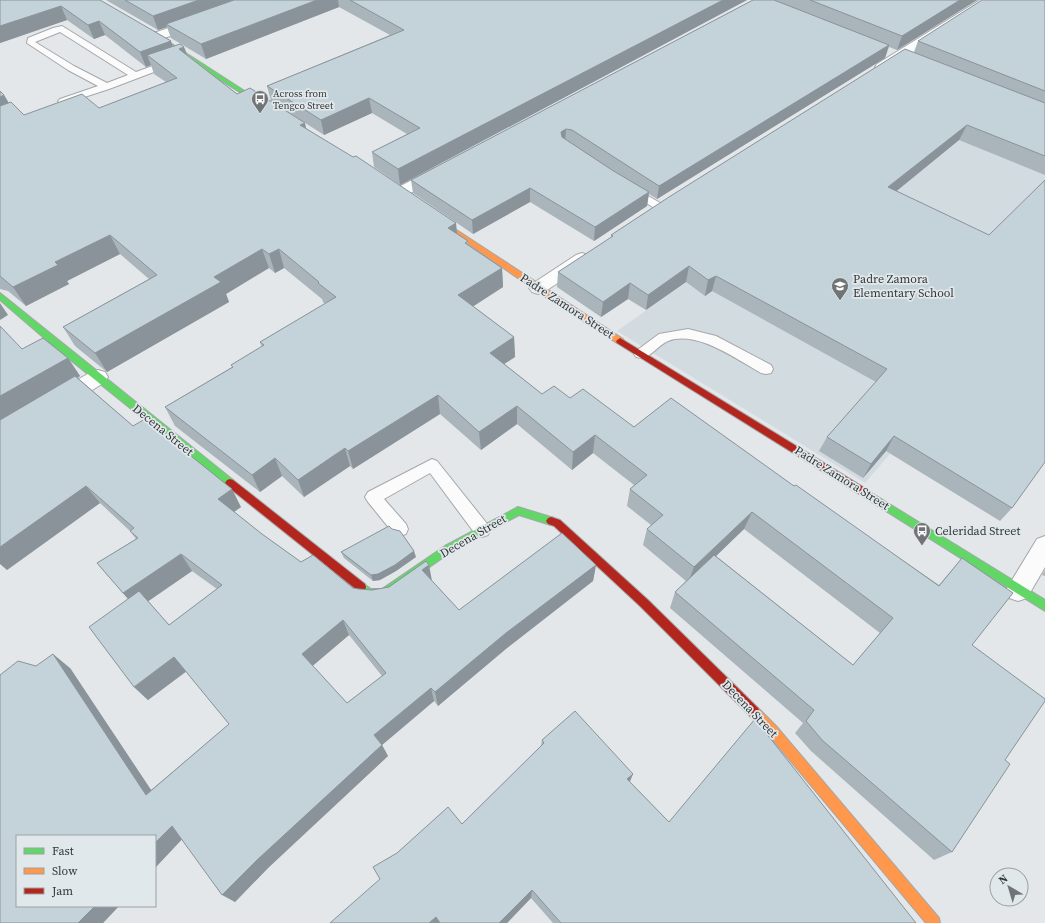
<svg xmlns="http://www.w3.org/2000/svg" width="1045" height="923" font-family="'Source Serif 4',serif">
<rect width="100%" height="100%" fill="#e3e7e9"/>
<!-- built -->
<polygon fill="#d2dbe0" points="942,102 1045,144 1045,272 865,483 617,331"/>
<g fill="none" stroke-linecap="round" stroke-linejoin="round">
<defs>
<g id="lane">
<path d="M62 26 136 72 169 60H175L177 62 175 64 109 89 66 103H60L58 101 60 99 98 86 68 70 27 43 28 38 53 28ZM60 32 128 75 107 83 74 66 35 42Z"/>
<polygon points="632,187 664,205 666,207 664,209 656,209 628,192 626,190"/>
<path d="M688 329 716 336 771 365 773 369 771 373 766 374 761 373C736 359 697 330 668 341 656 346 650 361 636 357L634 354 636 351 659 334Z"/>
<polygon points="432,459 437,461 488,525 490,530 488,535 482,537 476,535 430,473 384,499 406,524 408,529 406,534 400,536 394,534 368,502 365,497 368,492"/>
</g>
<g id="street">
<polygon points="980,0 995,0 993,3 887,70 882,71 877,70 875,67 877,64"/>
<polygon points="197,18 201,19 203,22 201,25 156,41 151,40 149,37 151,34"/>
<polygon points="439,167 445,169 447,172 445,175 405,196 399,198 393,196 391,193 393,190 433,169"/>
<polygon points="582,253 588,255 591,259 588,263 544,292 538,294 532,292 529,288 532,284 576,255"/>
<polygon points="98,370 105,372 108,377 105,382 67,406 60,408 53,406 50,400 53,394 91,372"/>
<polygon points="1045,536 1045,567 1027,598 1018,601 1009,598 1006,590 1037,539"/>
</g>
<g id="fast">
<polygon points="160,39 164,39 271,108 266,109 160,41"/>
<polygon points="0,293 233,480 235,483 233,486 227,486 58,350 0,300"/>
<polygon points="865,489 1045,600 1045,611 862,496 860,493 862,490"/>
<polygon points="518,507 554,518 556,521 554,524 551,525 519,515 451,552 388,596 369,599 357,590 356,587 357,584 361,582 371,589 382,589 445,546"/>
</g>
<g id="slow">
<polygon points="432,214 623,339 624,341 623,343 617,343 535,290 430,217 430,215"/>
<polygon points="754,706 758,708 776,726 939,918 940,923 926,923 768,734 750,716 748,712 750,708"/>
</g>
<g id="jam">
<polygon points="620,338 868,490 870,493 868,496 862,496 617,343 616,341"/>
<polygon points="230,479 233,480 365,584 366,587 365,590 361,592 357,590 227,486 225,483 227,480"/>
<polygon points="551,517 560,520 648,600 758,708 760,712 758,716 754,718 750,716 640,606 554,526 548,524 546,521 548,518"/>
</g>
</defs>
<!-- lane casing -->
<use href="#lane" stroke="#a5a8aa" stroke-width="2"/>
<!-- street casing -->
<use href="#street" stroke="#a5a8aa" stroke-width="2"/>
<!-- fast casing -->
<use href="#fast" stroke="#a5a8aa" stroke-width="2"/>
<!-- slow casing -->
<use href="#slow" stroke="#a5a8aa" stroke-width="2"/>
<!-- jam casing -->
<use href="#jam" stroke="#a5a8aa" stroke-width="2"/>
<!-- lane -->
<use href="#lane" fill="#fbfbfc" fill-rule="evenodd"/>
<!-- street -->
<use href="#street" fill="#fbfbfc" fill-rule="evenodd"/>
<!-- fast -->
<use href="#fast" fill="#63d668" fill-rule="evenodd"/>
<!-- slow -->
<use href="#slow" fill="#ff974d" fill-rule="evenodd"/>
<!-- jam -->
<use href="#jam" fill="#b3261e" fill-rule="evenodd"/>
</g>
<!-- wall -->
<g fill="#a9b5bb" fill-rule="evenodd">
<path d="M0 0H100L173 46 184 47 187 54 237 94 306 128 468 241V245L502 268 503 287 473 306 514 337 515 357 504 364 542 394 570 398 634 427 794 486 939 585 962 558 972 645 1005 760 952 852 934 860 811 751 795 733 803 723 670 608 675 592 686 581 643 545 647 529 651 525 627 506 630 489 634 485 593 453 572 470 517 424 481 450 440 414 353 469 350 466 304 497 282 476 260 492 175 426 165 407 232 367 231 365 262 347 260 342 325 304 323 302 322 299 284 268 275 273 269 268 226 294 229 302 107 372 75 346 63 327 149 279 120 254 67 281 69 284 26 306 8 291 0 289V91L4 95 9 103 24 115 99 108 166 82 154 74 151 65 146 67 105 35 94 39 67 20 0 43ZM744 529 880 633 853 665 716 556Z"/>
<polygon points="106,0 747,0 400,185 374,167 372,152 407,134 372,113 324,135 271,101 267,86 390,35 339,7 206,59 171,38 167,27 158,30"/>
<polygon points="753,0 977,0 897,50 889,47 885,58 657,199 649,194 647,206 594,241 530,202 473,234 413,193 411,180"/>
<polygon points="1045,0 1045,175 959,140 896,191 1012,508 1000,521 886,451 863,478 819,451 827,437 876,382 712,291 705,296 686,282 646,310 628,299 601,317 557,287 558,272 611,238 611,235 914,52 918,41"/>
<path d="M22 349 68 358 80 376 78 378 133 426 241 507 234 512 262 534 301 562 353 588 359 589 372 590 432 581 459 610 596 565 593 581 507 648 438 706 434 701 382 745 388 756 268 868 235 902 182 839 155 868V836L17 906H119L103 923H0L36 666 70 668 151 790 229 724 186 671 148 700 134 687 128 599 97 563 136 539 130 531 100 503 7 570ZM192 571 217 589 169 625 148 601ZM349 635 382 676 347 703 312 666Z"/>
<polygon points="341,552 416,557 396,571 380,580 373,581 344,558"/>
<polygon points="1045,570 1045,576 1042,575"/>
<polygon points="542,740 633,774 630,782 669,822 916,923 553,923 531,898 507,923 330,923 462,824 541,746"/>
</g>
<!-- shaded-wall -->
<g fill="#899399">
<polygon points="199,0 243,0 166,24 167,27 158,30 153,16"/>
<polygon points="317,0 338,0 339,7 206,59 201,44"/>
<polygon points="723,0 747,0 400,185 398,169"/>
<polygon points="960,0 977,0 897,50 902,36"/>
<polygon points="61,6 67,20 0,43 0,26"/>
<polygon points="99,21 105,35 94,39 88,25"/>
<polygon points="171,41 176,56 147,55 151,65 146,67 140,52"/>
<polygon points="889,45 885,58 657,199 659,186"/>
<polygon points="184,47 191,65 179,49"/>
<polygon points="4,95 15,114 0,120 0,97"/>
<polygon points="369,98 372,113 324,135 321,120"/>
<polygon points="305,123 309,142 300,125"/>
<polygon points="967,125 959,140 882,203 888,187"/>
<polygon points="566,129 565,143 560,146 561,132"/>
<polygon points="530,188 530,202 473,234 472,220"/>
<polygon points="649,192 647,206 594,241 595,227"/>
<polygon points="456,223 458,243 448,228"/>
<polygon points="110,235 120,254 67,281 69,284 26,306 13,287 55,262"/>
<polygon points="262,249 269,268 226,294 229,302 107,372 95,353 214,277"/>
<polygon points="279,249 284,268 275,273 269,254"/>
<polygon points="689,266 686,282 646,310 648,295"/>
<polygon points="502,268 503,287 460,315 458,295"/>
<polygon points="716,276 712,291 705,296 708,280"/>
<polygon points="630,283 628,299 601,317 603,302"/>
<polygon points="0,303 8,315 0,320"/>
<polygon points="514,337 515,357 491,372 490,353"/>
<polygon points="68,358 80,376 0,423 0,396"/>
<polygon points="438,395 440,414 353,469 348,451"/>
<polygon points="517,406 517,424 481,450 479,432"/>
<polygon points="595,435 593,453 572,470 573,452"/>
<polygon points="894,436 886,451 863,478 871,464"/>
<polygon points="345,448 350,466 304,497 298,480"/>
<polygon points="275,458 282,476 260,492 252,475"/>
<polygon points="86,486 100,503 7,570 0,564 0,547"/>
<polygon points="232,489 241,507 228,516 218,499"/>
<polygon points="752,512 744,529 688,583 694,567"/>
<polygon points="414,551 416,557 396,571 380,580 373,581 371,575"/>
<polygon points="181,554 192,571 137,609 123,593"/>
<polygon points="429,565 432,581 422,570"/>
<polygon points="596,565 593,581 507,648 438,706 435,692 506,633"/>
<polygon points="343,620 349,635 309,669 302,654"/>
<polygon points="53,654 70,668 161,805 146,795"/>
<polygon points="174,657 187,671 148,700 134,687"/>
<polygon points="431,688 434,701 382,745 388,756 268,868 235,902 222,895 374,735"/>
<polygon points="633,774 627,787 627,779"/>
<polygon points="172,826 186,835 155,868 155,843"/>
<polygon points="532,890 531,898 507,923 499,923"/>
<polygon points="95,906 119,906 103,923 78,923"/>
<polygon points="436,917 440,923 429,923"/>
</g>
<!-- building -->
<g fill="#c4d2da" stroke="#899399" fill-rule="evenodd">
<polygon points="0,0 100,0 171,41 140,52 99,21 88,25 61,6 0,26"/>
<polygon points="125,0 199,0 153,16"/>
<polygon points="234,0 317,0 201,44 166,24"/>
<polygon points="350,0 723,0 398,169 372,152 420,128 369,98 321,120 267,86 404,30"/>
<polygon points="753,0 774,0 889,45 659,186 572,130 566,129 561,132 562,137 612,170 649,192 595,227 530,188 472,220 411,180"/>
<polygon points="810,0 960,0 902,36"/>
<polygon points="982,0 1045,0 1045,91 918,41"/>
<polygon points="180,44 184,47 179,49 237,94 250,88 305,123 300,125 353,157 356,156 456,223 448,228 468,241 465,243 502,268 458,295 514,337 490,353 542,394 554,386 570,398 583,389 634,427 671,398 794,486 796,485 939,586 962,558 1013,593 972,645 1045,699 1045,701 1005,760 1010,764 952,852 822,740 806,721 814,710 675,592 714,555 853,665 893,618 752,512 694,567 647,529 663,515 630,489 647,475 595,435 573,452 517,406 479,432 438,395 348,451 345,448 298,480 275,458 252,475 165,407 233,367 231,365 264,345 260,342 336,297 318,283 319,282 279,249 269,254 262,249 214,277 221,282 95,353 63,327 157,275 110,235 55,262 58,265 13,287 0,276 0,106 11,102 24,115 82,94 99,108 177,78 147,55"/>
<polygon points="905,49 1045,103 1045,156 967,125 888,187 989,235 1045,180 1045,462 1012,508 894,436 871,464 827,437 887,369 716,276 708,280 689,266 648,295 630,283 603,302 558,272 613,236 611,235 669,197"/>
<polygon points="0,91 4,95 0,97"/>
<polygon points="0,326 22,349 43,338 68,358 0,396"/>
<path d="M75 376 133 426 145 419 232 489 218 499 262 534 301 562 313 555 353 588 359 589 372 590 389 587 426 561 429 565 422 570 459 610 562 533 596 565 506 633 435 692 431 688 374 735 382 745 257 860 222 895 172 826 155 843V836H17V906H95L78 923H0V675L18 661 36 666 53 654 146 795 229 724 174 657 134 687 89 627 139 591 169 625 222 585 181 554 123 593 97 563 138 538 130 531 134 528 86 486 0 547V420ZM343 620 386 673 347 703 302 654Z"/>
<polygon points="389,526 392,529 400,531 414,551 395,565 378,574 371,575 341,552"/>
<polygon points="575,711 633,774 627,779 669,822 755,719 916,923 561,923 532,890 499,923 440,923 436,917 429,923 330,923 380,879 373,867 397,853 448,807 462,824 544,743 542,740"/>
</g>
<!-- icons -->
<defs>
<symbol id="bus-pin" viewBox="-11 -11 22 30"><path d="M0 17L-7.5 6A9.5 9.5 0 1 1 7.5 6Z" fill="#717476" stroke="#e1e8eb"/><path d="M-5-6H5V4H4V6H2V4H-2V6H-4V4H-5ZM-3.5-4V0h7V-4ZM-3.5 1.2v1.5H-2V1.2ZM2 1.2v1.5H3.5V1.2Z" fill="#fff"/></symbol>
<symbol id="school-pin" viewBox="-11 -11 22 30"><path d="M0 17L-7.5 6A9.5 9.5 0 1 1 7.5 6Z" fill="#717476" stroke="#e1e8eb"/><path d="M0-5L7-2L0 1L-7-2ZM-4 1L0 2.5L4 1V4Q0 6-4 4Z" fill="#fff"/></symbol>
</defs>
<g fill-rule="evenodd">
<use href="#bus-pin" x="250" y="89" width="20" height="27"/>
<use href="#school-pin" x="830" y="276" width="20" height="27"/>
<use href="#bus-pin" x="912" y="521" width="20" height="27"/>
</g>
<g text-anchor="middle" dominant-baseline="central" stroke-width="3.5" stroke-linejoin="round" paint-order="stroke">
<!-- far-poi labels -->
<g font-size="10" fill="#343638" stroke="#e1e8eb" text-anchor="start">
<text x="273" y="93">Across from<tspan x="273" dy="12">Tengco Street</tspan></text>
</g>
<!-- poi labels -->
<g font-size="12" fill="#343638" stroke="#e1e8eb" text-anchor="start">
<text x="853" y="279">Padre Zamora<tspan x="853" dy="14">Elementary School</tspan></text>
<text x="935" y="531">Celeridad Street</text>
</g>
<!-- street labels -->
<g font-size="12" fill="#343638" stroke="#e1e8eb">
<text transform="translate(567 306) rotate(33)">Padre Zamora Street</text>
<text transform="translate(163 430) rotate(39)">Decena Street</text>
<text transform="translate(842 478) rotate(32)">Padre Zamora Street</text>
<text transform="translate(473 536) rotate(-30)">Decena Street</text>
<text transform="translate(750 709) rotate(46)">Decena Street</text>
</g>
</g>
<!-- legend -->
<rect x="16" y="835" width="140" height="72" fill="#e1e8eb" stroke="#9ca1a3"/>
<rect x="24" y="848" width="20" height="6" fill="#63d668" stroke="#9ca1a3"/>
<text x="52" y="855" font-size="12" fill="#343638">Fast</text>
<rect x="24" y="868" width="20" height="6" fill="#ff974d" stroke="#9ca1a3"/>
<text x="52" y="875" font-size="12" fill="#343638">Slow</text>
<rect x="24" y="888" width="20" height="6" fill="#b3261e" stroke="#9ca1a3"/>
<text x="52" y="895" font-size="12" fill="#343638">Jam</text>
<!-- north arrow -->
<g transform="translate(1009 887) rotate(322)"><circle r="19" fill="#e1e8eb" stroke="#9ca1a3"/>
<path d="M0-3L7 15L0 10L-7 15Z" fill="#717476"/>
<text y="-6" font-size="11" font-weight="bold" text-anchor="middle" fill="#343638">N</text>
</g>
</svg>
